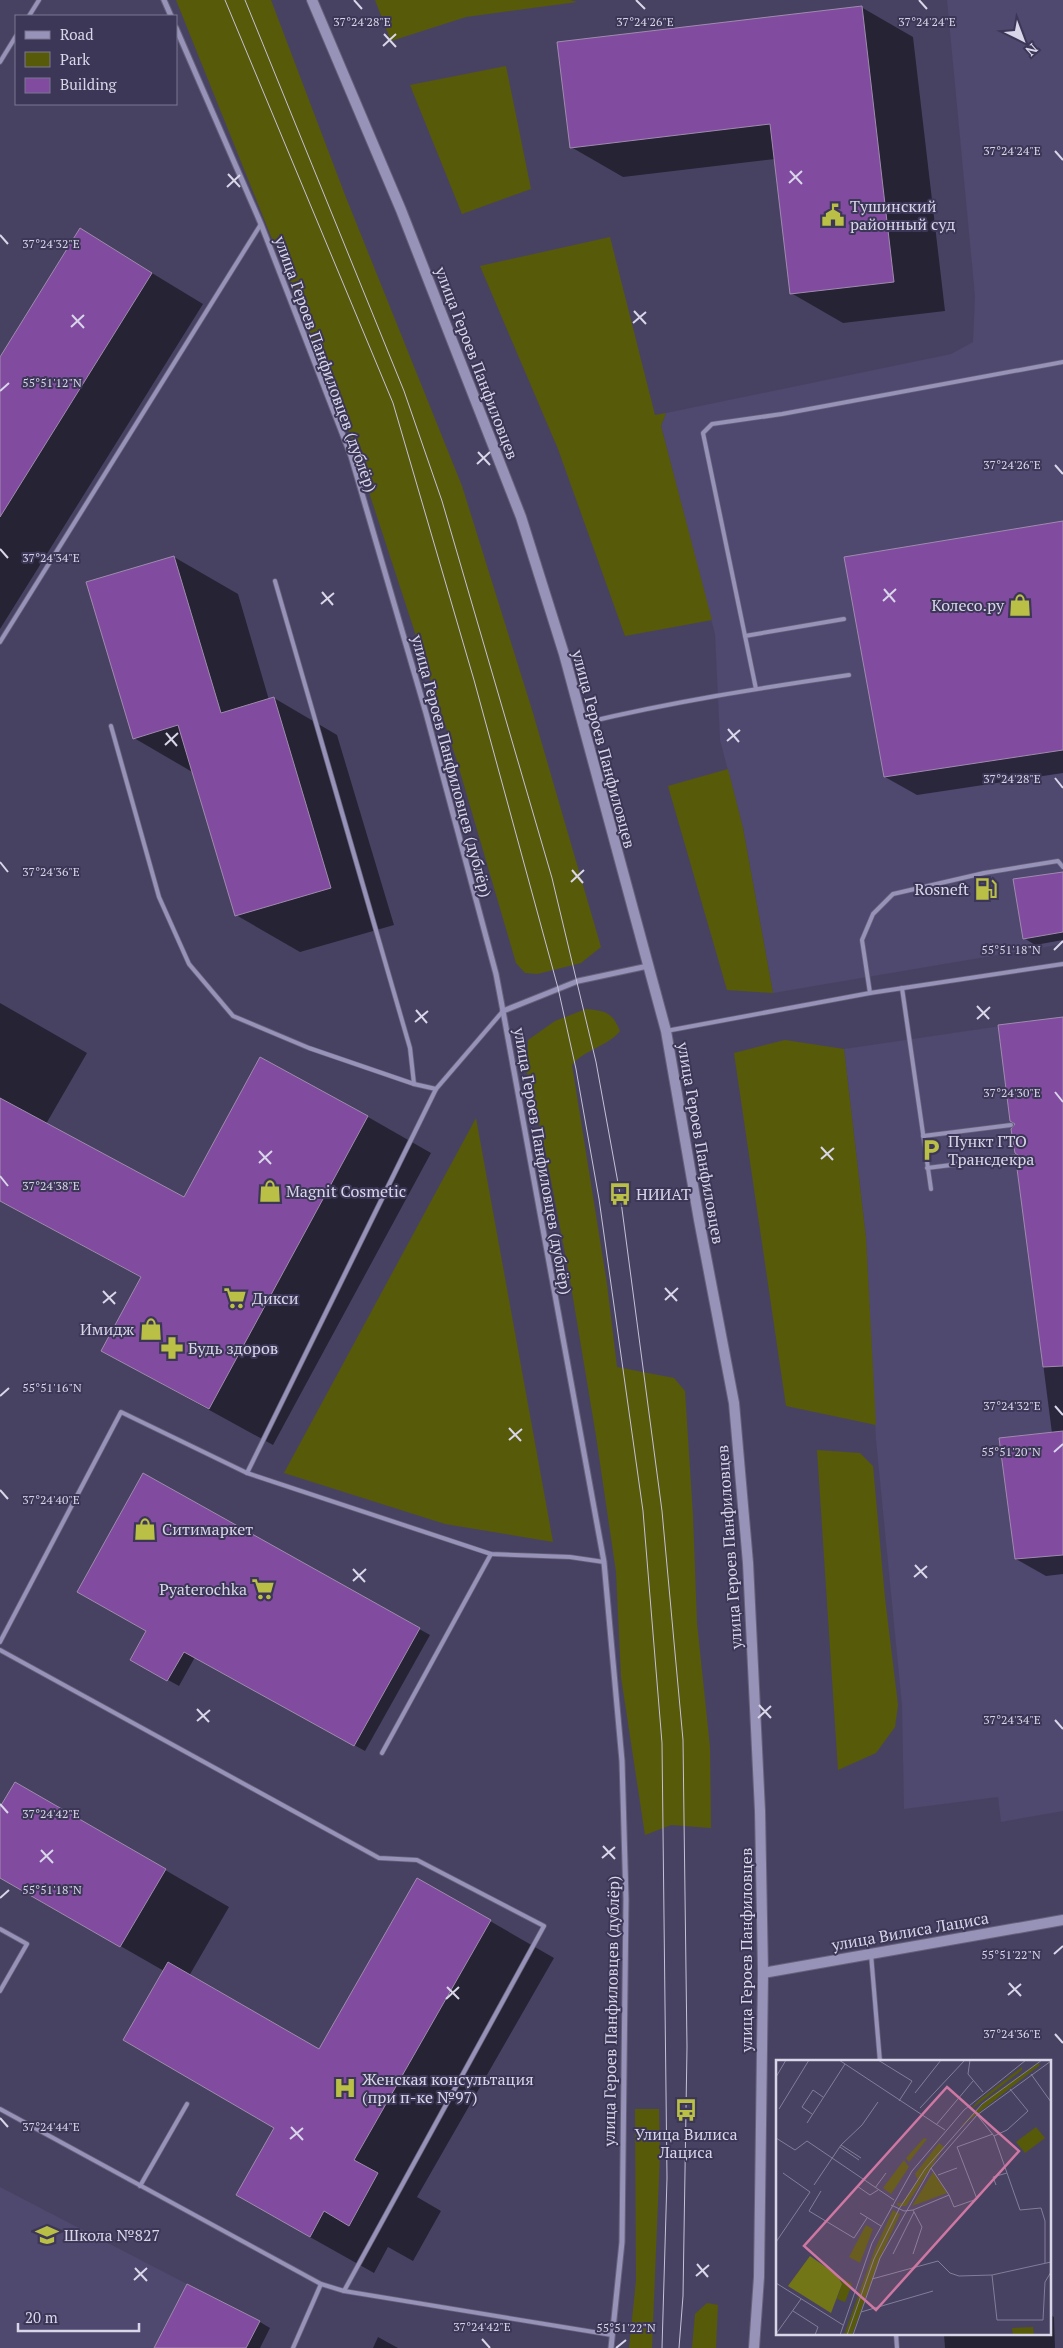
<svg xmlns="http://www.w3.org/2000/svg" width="1063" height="2348" font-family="'PT Serif',serif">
<rect width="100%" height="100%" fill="#484262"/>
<!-- built -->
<g fill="#4f486f">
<polygon points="947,0 1063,0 1063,944 773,993 743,828 720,740 715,634 661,426 666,413 951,354 973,342 975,296"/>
<polygon points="1063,1017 1063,1811 1001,1822 998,1797 904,1809 902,1705 876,1440 866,1238 844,1049"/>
<polygon points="0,2187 187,2284 154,2348 0,2348"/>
</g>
<!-- green -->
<g fill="#575a09">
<polygon points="176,0 271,0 345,195 462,486 533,713 601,947 581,963 537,974 525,973 516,963 456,758 348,428"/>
<polygon points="375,0 570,0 577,2 466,17 391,41"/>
<polygon points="506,66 531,189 462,214 410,85"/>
<polygon points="610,237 655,415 666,413 661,426 712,620 625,636 558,449 480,266"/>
<polygon points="728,769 743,828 773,993 727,990 668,786"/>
<path d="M586 1009C606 1011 612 1012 620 1031 607 1047 585 1049 572 1065L607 1284 617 1367 674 1378 685 1391 693 1516 697 1623 710 1747 711 1828 671 1825 645 1835 621 1677 616 1572 596 1436 569 1274 545 1149 527 1073 528 1040 555 1021Z"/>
<polygon points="785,1040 844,1049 866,1238 876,1425 786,1406 734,1053"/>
<polygon points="476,1118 553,1542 445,1524 284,1473"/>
<polygon points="817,1450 860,1453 873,1466 885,1598 898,1705 895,1727 876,1753 838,1770"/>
<polygon points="635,2109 659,2109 660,2153 652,2348 629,2348 636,2281"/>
<polygon points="707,2303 718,2305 716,2348 692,2348 695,2314"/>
</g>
<!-- shadow -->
<g fill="#0007">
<polygon points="861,7 913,37 945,311 843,323 791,293 775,159 623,177 571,147"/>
<polygon points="81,230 203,304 0,629 0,359"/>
<polygon points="1063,522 1063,773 917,795 885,777"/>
<polygon points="174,557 238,594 269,700 274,698 337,735 394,925 300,952 236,915 194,773 134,738"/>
<polygon points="1063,873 1063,940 1035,945 1024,938"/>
<polygon points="0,1003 87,1053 46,1124 185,1199 368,1117 431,1153 273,1445 102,1351 142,1278 0,1201"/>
<polygon points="1063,1018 1063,1574 1046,1576 1016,1559 1052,1433 1017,1161 1020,1156"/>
<polygon points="143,1475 430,1635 365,1751 195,1657 179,1686 132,1660 148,1631"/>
<polygon points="15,1783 229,1907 189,1976 319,2051 490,1921 554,1958 417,2197 441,2211 413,2261 388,2247 374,2273 301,2232 276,2127 164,1971 0,1877 0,1810"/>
<polygon points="1049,2314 1054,2317 1055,2348 945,2348 944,2334 1049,2334"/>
<polygon points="260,2322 270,2328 260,2348 156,2348"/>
<polygon points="378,2337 398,2348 373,2348"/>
</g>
<!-- building -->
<g fill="#814ba0" stroke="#9f8bad">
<polygon points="862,6 894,282 790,294 770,124 570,148 557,42"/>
<polygon points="80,228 152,273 0,517 0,357"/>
<polygon points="1063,521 1063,750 884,777 844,557"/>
<polygon points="174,556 221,713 274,697 331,888 235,916 178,725 133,739 86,582"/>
<polygon points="1063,872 1063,932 1023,939 1013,879"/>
<polygon points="1063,1017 1063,1366 1043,1367 1016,1161 1019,1156 1015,1153 1011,1129 1015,1124 1010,1121 998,1025"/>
<polygon points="260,1057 368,1116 209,1409 101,1351 141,1277 0,1201 0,1098 184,1197"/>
<polygon points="1063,1431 1063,1555 1015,1559 999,1438"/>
<polygon points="143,1473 420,1628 354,1746 184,1652 167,1681 130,1660 146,1631 77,1592"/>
<polygon points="15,1782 166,1869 120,1947 0,1878 0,1807"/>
<polygon points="417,1878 491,1920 354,2160 378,2173 349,2226 324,2211 310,2237 236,2195 274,2128 123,2040 168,1962 319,2049"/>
<polygon points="187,2284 260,2321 246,2348 154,2348"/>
</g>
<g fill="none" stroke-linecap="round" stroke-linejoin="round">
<defs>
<g id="lane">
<polyline points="29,16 39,0"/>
<polyline points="0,62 16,36"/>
<polyline points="275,581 410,1048 414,1084"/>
<polyline points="745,636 844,619"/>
<polyline points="0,642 261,224"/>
<polyline points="756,689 703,433 712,424 782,414 1063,362"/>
<path d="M584 723C671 702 760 688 849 675"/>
<polyline points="111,726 159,897 189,964 233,1016 309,1048 414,1084 436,1089"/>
<polyline points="902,988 931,1189"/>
<polyline points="870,993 862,940 873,914 893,894 984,873 1058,861 1063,867"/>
<polyline points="503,1011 436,1089 247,1473 491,1554 570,1557 604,1562"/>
<polyline points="666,1031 870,993 1063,964"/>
<polyline points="923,1136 1011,1125"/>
<polyline points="927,1168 1015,1157"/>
<polyline points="0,1642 121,1412 247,1473"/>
<polyline points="0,1650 379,1858 417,1860 544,1926 344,2291"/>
<polyline points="382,1753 491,1554"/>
<polyline points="0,1929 27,1944 0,1991"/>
<polyline points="871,1954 880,2062"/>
<polyline points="0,2109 321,2284 344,2291 612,2335"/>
<polyline points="140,2186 187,2104"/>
<polyline points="896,2334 897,2348"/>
<polyline points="293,2348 321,2284"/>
</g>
<g id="street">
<polyline points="164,0 171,16"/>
<polyline points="176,28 261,224 351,456 426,713 496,974 503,1011 604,1562 622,1761 626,1899 622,2242 611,2348"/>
<polyline points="503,1011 578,981 648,966"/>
</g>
<g id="secondary">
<polyline points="312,0 401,210 521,517 564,654 666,1031 699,1220 734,1403 748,1563 760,1811 763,1973 759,2277 754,2348"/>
<polyline points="763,1973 1063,1920"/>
</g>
</defs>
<!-- lane casing -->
<use href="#lane" stroke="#65607a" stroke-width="5.5"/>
<!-- street casing -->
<use href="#street" stroke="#65607a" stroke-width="7"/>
<!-- secondary casing -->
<use href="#secondary" stroke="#65607a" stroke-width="12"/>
<!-- lane -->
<use href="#lane" stroke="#9792b7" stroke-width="4"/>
<!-- street -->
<use href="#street" stroke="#9792b7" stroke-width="5"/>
<!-- secondary -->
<use href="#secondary" stroke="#9792b7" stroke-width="10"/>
<!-- tram -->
<g stroke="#c5c1d7" stroke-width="1">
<polyline points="225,0 393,403 474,680 558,988 576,1069 599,1199 643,1511 662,1743 667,2178 662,2348"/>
<polyline points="245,0 404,391 442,501 552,878 596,1062 620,1194 662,1511 683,1740 687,2047 683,2296 679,2348"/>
</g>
</g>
<!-- ticks -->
<path fill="none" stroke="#d9d6ea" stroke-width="2" d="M354 0 362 9M636 0 645 9M919 0 927 9M384 34 396 47M383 46 396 34M1055 151 1063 160M790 171 802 184M228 174 240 187M789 183 802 171M227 187 240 175M0 235 8 244M634 311 646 324M72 315 84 328M633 323 646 312M71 327 84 315M0 391 9 383M478 452 490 465M477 464 490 452M1055 465 1063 474M0 549 8 558M884 589 895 602M322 592 333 605M883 601 896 589M321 604 334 593M728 729 739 742M166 733 177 746M727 741 740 730M165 745 178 733M1055 778 1063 788M0 862 8 872M572 870 583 883M571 882 584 870M1054 950 1063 941M977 1006 989 1019M416 1010 427 1023M977 1019 990 1007M415 1022 428 1011M1055 1092 1063 1102M821 1147 833 1160M259 1151 271 1164M821 1159 834 1148M259 1163 272 1151M0 1176 8 1186M665 1288 677 1301M103 1291 115 1304M665 1300 678 1288M103 1303 116 1292M0 1396 9 1388M1055 1406 1063 1415M509 1428 521 1441M509 1440 522 1429M1054 1452 1063 1444M0 1490 8 1499M915 1565 927 1578M353 1569 365 1582M914 1577 927 1566M353 1581 366 1569M759 1705 771 1718M197 1709 209 1722M758 1718 771 1706M1055 1720 1063 1729M197 1721 210 1710M0 1804 8 1813M603 1846 615 1859M41 1850 53 1863M602 1858 615 1847M40 1862 53 1850M0 1898 9 1890M1054 1954 1063 1946M1009 1983 1021 1996M447 1987 459 1999M1008 1995 1021 1984M446 1999 459 1987M1055 2034 1063 2043M0 2118 8 2127M291 2127 303 2140M290 2139 303 2128M697 2264 708 2277M135 2268 147 2281M696 2276 709 2265M134 2280 147 2268M482 2339 490 2348M616 2348 626 2340"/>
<!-- icons -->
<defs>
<symbol id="civic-bare" viewBox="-9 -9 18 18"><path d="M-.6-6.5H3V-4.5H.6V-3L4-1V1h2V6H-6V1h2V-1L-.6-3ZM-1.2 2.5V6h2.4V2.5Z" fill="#bac045" stroke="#3d3757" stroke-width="2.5" paint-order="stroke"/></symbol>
<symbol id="shop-bare" viewBox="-9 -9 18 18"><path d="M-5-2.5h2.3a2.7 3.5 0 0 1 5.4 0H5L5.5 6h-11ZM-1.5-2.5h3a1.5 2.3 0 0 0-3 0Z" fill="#bac045" stroke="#3d3757" stroke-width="2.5" paint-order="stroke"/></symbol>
<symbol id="fuel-bare" viewBox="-9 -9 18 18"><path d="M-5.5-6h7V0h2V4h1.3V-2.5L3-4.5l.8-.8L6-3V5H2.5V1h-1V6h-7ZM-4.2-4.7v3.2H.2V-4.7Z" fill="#bac045" stroke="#3d3757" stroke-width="2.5" paint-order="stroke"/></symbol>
<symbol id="parking-bare" viewBox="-9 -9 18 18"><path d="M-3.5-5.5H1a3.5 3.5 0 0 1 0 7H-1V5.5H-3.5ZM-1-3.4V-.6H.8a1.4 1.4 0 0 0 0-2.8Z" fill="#bac045" stroke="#3d3757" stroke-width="2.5" paint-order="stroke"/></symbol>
<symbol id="bus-bare" viewBox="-9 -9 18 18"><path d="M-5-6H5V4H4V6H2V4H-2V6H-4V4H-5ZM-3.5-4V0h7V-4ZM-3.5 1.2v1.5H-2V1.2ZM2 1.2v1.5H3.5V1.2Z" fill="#bac045" stroke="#3d3757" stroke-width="2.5" paint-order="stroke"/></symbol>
<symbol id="supermarket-bare" viewBox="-9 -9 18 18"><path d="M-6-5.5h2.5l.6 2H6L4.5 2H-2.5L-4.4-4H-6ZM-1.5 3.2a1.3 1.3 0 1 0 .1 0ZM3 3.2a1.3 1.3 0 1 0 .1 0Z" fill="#bac045" stroke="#3d3757" stroke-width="2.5" paint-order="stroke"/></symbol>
<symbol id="pharmacy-bare" viewBox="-9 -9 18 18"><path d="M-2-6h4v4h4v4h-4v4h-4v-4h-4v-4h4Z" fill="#bac045" stroke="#3d3757" stroke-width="2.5" paint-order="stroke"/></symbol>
<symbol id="hospital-bare" viewBox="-9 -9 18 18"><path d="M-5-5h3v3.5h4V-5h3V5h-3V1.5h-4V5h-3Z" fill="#bac045" stroke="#3d3757" stroke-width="2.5" paint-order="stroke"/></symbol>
<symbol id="school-bare" viewBox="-9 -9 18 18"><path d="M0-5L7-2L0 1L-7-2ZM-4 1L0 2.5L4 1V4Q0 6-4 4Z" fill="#bac045" stroke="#3d3757" stroke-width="2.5" paint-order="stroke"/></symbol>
</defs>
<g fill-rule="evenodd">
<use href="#civic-bare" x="817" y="199" width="32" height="32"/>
<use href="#shop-bare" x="1004" y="589" width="32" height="32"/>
<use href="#fuel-bare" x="970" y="873" width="32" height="32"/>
<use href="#parking-bare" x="915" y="1134" width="32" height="32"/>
<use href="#shop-bare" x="254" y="1175" width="32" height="32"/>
<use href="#bus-bare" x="604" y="1178" width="32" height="32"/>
<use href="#supermarket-bare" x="219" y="1282" width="32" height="32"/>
<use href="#shop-bare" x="135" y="1313" width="32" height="32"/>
<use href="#pharmacy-bare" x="156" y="1332" width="32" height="32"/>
<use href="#shop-bare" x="129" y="1513" width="32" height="32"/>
<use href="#supermarket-bare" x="247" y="1573" width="32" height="32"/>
<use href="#hospital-bare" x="329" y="2072" width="32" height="32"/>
<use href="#bus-bare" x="670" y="2094" width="32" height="32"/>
<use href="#school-bare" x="31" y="2219" width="32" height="32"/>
</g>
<g text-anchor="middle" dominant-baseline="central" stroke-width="4" stroke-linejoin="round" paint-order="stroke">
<!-- poi labels -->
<g font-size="16" fill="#d9d6ea" stroke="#3d3757" text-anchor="start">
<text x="850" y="206">Тушинский<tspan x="850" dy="18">районный суд</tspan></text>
<text x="1004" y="605" text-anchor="end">Колесо.ру</text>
<text x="969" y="889" text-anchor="end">Rosneft</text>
<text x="948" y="1141">Пункт ГТО<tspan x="948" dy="18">Трансдекра</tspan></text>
<text x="286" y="1191">Magnit Cosmetic</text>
<text x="636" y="1194">НИИАТ</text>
<text x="252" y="1298">Дикси</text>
<text x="134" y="1329" text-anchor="end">Имидж</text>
<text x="188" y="1348">Будь здоров</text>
<text x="162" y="1529">Ситимаркет</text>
<text x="247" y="1589" text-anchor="end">Pyaterochka</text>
<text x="362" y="2079">Женская консультация<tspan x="362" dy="18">(при п-ке №97)</tspan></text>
<text x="686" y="2134" text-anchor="middle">Улица Вилиса<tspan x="686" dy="18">Лациса</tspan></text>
<text x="64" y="2235">Школа №827</text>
</g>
<!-- street labels -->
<g font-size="16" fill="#d9d6ea" stroke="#3d3757">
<text transform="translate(477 363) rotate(69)">улица Героев Панфиловцев</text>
<text transform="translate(326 364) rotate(70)">улица Героев Панфиловцев (дублёр)</text>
<text transform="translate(604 749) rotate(75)">улица Героев Панфиловцев</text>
<text transform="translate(452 766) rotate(75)">улица Героев Панфиловцев (дублёр)</text>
<text transform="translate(701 1143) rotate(80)">улица Героев Панфиловцев</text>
<text transform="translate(543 1161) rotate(80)">улица Героев Панфиловцев (дублёр)</text>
<text transform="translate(729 1547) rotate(-94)">улица Героев Панфиловцев</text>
<text transform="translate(910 1931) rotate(-10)">улица Вилиса Лациса</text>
<text transform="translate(746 1950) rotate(-90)">улица Героев Панфиловцев</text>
<text transform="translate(611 2011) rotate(-89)">улица Героев Панфиловцев (дублёр)</text>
</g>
</g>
<!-- overview -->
<g transform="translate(776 2060)">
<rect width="275" height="275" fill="#484262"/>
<path d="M262 3 264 5 184 67 215 36ZM246 7V10L193 51 203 40ZM260 67 269 78 249 93 240 82ZM148 78 151 79 133 102 130 98ZM163 83 168 87 130 146H122L121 143H126L142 120 139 114ZM128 100 133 107 115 134 107 128ZM157 112 171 133 136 146ZM117 150 124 154 103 200 76 275H68L99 189ZM90 165 97 169 84 203 73 197ZM61 215 76 224 69 242 61 239 66 224ZM257 267 258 275H237L236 268Z" fill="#575a09"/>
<path d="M34 196 61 215 66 224 55 253 12 226Z" fill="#727616"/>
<path fill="none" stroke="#827d98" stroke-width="1" d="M63 0 169 70M102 0 136 21 123 41M194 0 192 14 207 32M255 14 275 42M0 17 10 0M139 33 165 0M144 48 189 0M3 49 33 0M36 54 26 47 37 30 47 37M201 55 218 76 244 150 265 148 269 161V203M31 63 69 4M160 65 197 21M218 76 231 70 252 51 234 29M0 78 19 90 31 81 118 140M65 85 85 98M64 87 83 100M162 115 181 108M38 125 65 85 86 65 102 42M220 125 217 117 231 113M81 126 94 135 102 130M99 128 110 113M45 131 33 151 78 178 91 158M173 135 178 147 201 139 181 87 217 74M115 145 128 151 137 150 173 135 155 108M84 153 105 166M0 182 34 132 7 113M117 194 138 152M137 194 146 167 137 150M216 215 221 260H267L269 222 275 212M96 219 162 201 174 213 183 216 216 215 275 202M0 223 67 265M17 251 42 267 39 275M85 252 157 231M0 274 25 239M64 275 96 183 136 111 188 50 250 0M71 275 98 199 123 149 149 109 206 44 266 0M77 275 104 198 155 108 201 55 275 1"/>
<path fill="#ce77a2" fill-opacity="0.15" stroke="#ce77a2" stroke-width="2.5" d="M171 27 243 91 100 250 28 186Z"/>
<rect width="275" height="275" fill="none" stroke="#d9d6ea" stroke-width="2.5"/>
</g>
<g font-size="12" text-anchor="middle" fill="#d9d6ea" stroke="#3d3757" stroke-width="4" stroke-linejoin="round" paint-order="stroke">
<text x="362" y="26">37°24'28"E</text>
<text x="645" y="26">37°24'26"E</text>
<text x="927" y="26">37°24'24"E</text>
<text x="1012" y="155">37°24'24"E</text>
<text x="51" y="248">37°24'32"E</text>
<text x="52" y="387">55°51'12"N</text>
<text x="1012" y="469">37°24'26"E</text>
<text x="51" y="562">37°24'34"E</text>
<text x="1012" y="783">37°24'28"E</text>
<text x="51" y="876">37°24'36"E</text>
<text x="1011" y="954">55°51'18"N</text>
<text x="1012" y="1097">37°24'30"E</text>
<text x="51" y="1190">37°24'38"E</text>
<text x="52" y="1392">55°51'16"N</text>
<text x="1012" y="1410">37°24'32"E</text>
<text x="1011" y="1456">55°51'20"N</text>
<text x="51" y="1504">37°24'40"E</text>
<text x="1012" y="1724">37°24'34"E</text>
<text x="51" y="1818">37°24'42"E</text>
<text x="52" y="1894">55°51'18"N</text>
<text x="1011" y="1959">55°51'22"N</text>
<text x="1012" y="2038">37°24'36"E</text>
<text x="51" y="2131">37°24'44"E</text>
<text x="482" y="2331">37°24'42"E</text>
<text x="626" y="2332">55°51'22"N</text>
</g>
<!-- legend -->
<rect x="15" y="15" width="162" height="90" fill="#3d3757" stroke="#7b7792"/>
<rect x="25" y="31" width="25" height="8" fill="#9792b7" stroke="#7b7792"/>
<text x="60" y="40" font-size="15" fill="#d9d6ea">Road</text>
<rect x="25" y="52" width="25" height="15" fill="#575a09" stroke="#7b7792"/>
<text x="60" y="65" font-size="15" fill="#d9d6ea">Park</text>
<rect x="25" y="78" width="25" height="15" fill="#814ba0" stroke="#7b7792"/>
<text x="60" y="90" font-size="15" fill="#d9d6ea">Building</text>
<!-- north arrow -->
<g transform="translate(1023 40) rotate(138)" stroke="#3d3757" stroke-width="4" paint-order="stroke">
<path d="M0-4L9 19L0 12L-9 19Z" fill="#d9d6ea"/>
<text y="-8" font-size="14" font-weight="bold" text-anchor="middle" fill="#d9d6ea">N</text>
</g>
<!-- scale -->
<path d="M18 2323v8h121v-8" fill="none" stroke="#d9d6ea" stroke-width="2.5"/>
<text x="25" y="2323" font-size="15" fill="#d9d6ea" stroke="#3d3757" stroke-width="4" paint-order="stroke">20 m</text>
</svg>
